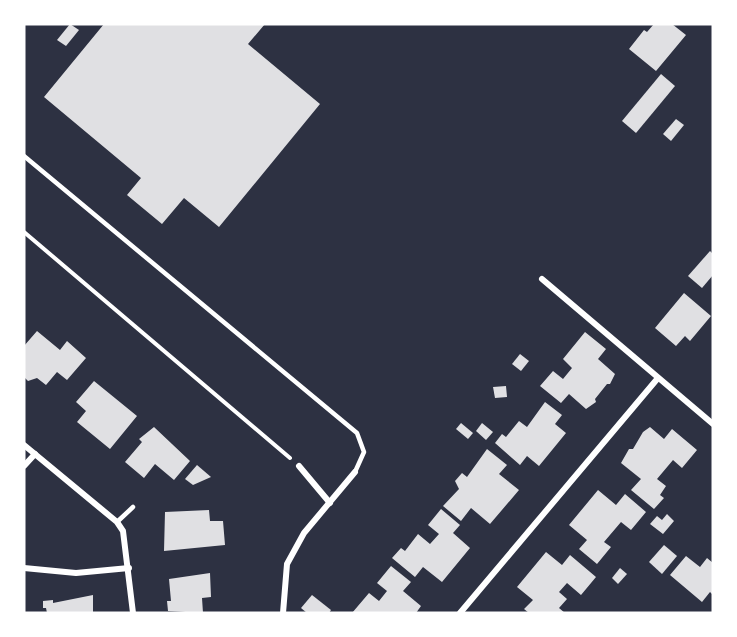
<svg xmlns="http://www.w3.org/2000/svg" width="737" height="637" font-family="Georgia,serif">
<rect width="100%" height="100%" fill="#2d3142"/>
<!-- building -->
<g fill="#e0e0e3">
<polygon points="70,24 79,30 66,46 57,40"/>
<polygon points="104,24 265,24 248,44 320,104 219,227 184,198 162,224 127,195 141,178 44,97"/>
<polygon points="654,24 672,24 686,35 656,71 629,49 644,30 647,32"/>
<polygon points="661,74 675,86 636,133 622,121"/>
<polygon points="676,119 684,125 671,141 663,134"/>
<polygon points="710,251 713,254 713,275 702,288 688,276"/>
<polygon points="684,293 711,316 690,341 685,336 676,346 655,328"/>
<polygon points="37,331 60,350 67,341 86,358 67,380 57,372 46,385 37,378 28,381 24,377 24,346"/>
<polygon points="585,332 606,349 598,359 615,374 610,384 607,384 595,399 596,402 586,409 569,394 561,403 540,386 553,371 563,379 572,368 563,359"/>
<polygon points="520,354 529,361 521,371 512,364"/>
<polygon points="94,381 137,416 110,449 77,422 86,411 76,402"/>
<polygon points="506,386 507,397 495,398 493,387"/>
<polygon points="545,402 562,415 555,424 566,433 539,466 527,456 520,465 495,443 502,434 506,437 519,421 527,427"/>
<polygon points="461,423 473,433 468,439 456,429"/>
<polygon points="482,423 493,432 486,440 476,431"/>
<polygon points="154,427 190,461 174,480 155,464 144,478 125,462 142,442 139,439"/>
<polygon points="650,427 664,439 672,429 697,450 682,468 673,460 657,479 666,486 660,495 664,498 654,509 631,490 641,479 621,463 629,449 633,449 643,432"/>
<polygon points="487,449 507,465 499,474 519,490 490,524 471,508 461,521 443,506 459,489 455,481 462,473 467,477"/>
<polygon points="197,465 211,477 193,485 185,479"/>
<polygon points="598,490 616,505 625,494 646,512 631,530 621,522 604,542 611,547 597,564 579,549 587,540 569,525"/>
<polygon points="441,509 460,525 453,533 470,548 442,582 423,567 415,577 392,558 401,548 405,551 418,534 430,544 439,534 428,525"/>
<polygon points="209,510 210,521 223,521 225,545 164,551 165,512"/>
<polygon points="667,514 674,521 663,534 650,524 657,516 662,520"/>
<polygon points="664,545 677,556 662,574 649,562"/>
<polygon points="546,552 562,565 570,555 596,577 581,595 567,583 559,592 567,599 559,608 565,613 529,613 524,609 533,600 517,587"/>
<polygon points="686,556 700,567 707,558 713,563 713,595 710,592 702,602 670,575"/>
<polygon points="391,566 411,582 403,591 421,606 416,613 352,613 369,593 379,601 387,591 377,583"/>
<polygon points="620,568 627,574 618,584 612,578"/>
<polygon points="210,573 211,597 202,598 203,613 168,611 167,601 171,601 169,579"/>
<polygon points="93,595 93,613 47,613 46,608 43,608 43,601 53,600 53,603"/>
<polygon points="312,595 331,610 329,613 307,613 301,608"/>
</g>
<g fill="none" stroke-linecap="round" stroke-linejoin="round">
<!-- path -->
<polyline stroke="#fff" stroke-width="4" points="24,232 290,458"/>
<!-- service -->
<g stroke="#fff" stroke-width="4.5">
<polyline points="24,156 357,433 364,452 355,472"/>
<polyline points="117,522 133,507"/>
</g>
<!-- minor -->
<g stroke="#fff" stroke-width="6">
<polyline points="542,279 713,424"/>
<polyline points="24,445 117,522 123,531 133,613"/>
<polyline points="24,466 35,454"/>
<polyline points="299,466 330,503"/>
<polyline points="24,568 76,573 129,568"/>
<polyline points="283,613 287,564 304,533 355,472"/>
<polyline points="460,613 658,378"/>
</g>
</g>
<!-- border -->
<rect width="737" height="637" fill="none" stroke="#ffffff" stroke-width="51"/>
</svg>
